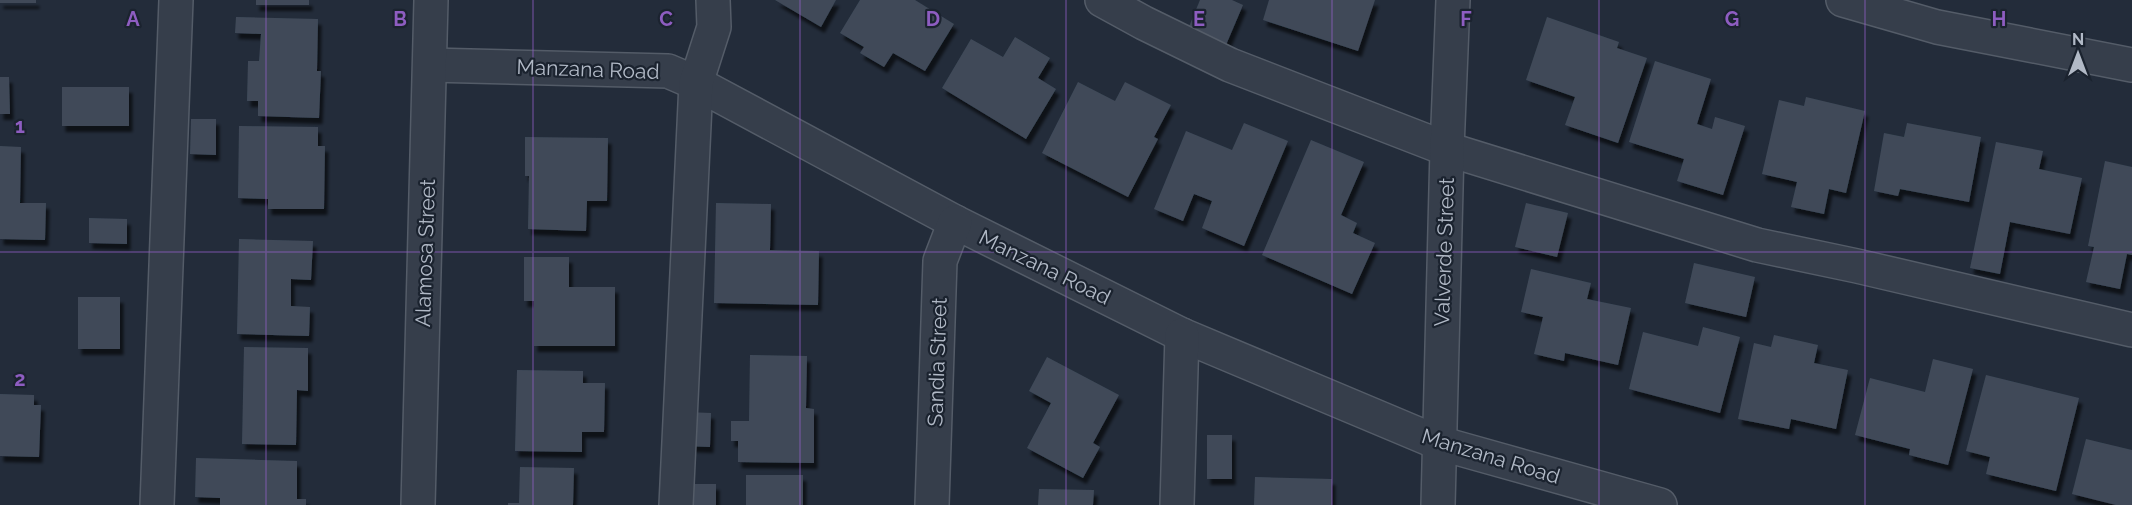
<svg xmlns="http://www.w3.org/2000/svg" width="2132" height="505" font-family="Raleway,sans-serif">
<defs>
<filter id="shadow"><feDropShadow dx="3.5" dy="6" stdDeviation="1.5" flood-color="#0009"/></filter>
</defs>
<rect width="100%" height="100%" fill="#232c3a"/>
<!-- building -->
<g fill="#3f4a59" filter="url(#shadow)">
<rect x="0" y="0" width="36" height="3"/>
<rect x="256" y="0" width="53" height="5"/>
<polygon points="775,0 836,0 821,27"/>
<polygon points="860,0 915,0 954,24 925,71 893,53 884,67 860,53 864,47 840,33"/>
<polygon points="1200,0 1232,0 1243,5 1226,45 1188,29"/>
<polygon points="1269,0 1375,0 1358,51 1263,20"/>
<polygon points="236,17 318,19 317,71 321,71 319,118 258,116 258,101 247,101 248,61 259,61 261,34 235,33"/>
<polygon points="1547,17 1619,42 1617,48 1647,58 1618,143 1565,125 1575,97 1526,80"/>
<polygon points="1015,37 1050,58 1038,78 1056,89 1026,139 942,88 971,39 1003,57"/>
<polygon points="1655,61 1711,79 1697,124 1712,129 1715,117 1745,126 1723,195 1677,181 1684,159 1629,142"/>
<polygon points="0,77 9,77 10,114 0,114"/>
<polygon points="1078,82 1115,101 1125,82 1171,105 1154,137 1158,139 1128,197 1042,153"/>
<rect x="62" y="87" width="67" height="39"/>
<polygon points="1806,97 1865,111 1846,193 1829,189 1824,214 1791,207 1797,182 1762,174 1779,100 1804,106"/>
<polygon points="191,119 216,119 216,155 190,154"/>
<polygon points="1244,123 1288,141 1244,246 1202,228 1212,201 1194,194 1183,221 1154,209 1186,131 1232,150"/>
<polygon points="1907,123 1981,137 1969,202 1900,189 1898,196 1874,191 1884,133 1904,137"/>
<polygon points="239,126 318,127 318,146 325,146 324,209 268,209 268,199 238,198"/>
<polygon points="525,137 608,138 607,201 587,201 586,231 528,229 529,176 525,176"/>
<polygon points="1311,140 1364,162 1341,215 1357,223 1353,233 1375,243 1352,294 1262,255"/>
<polygon points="1996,142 2043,151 2039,169 2082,178 2070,234 2010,222 2000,274 1970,268"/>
<polygon points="0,146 21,147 20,203 46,203 45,240 0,239"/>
<polygon points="2105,161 2132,167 2132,255 2127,254 2120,289 2086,282 2094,247 2088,246"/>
<polygon points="716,203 771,204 770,250 819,251 818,305 714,303"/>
<polygon points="1526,203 1568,213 1557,257 1515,247"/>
<polygon points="89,218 127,219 127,244 89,243"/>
<polygon points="239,239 313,241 311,280 291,279 291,306 310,307 309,336 237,334"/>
<polygon points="524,257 569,257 569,287 615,287 615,346 534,346 534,301 524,301"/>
<polygon points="1694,263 1755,277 1746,317 1685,303"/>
<polygon points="1531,269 1591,283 1587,299 1631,308 1618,365 1565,353 1564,361 1534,354 1543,317 1521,312"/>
<rect x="78" y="297" width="42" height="52"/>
<polygon points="1703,327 1740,337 1720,413 1629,389 1643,332 1698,346"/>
<polygon points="1774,335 1818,345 1814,363 1848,370 1836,429 1791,419 1789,429 1738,419 1754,343 1771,347"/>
<polygon points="244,347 308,348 308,391 297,390 296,445 242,444"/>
<polygon points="750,355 807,356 806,408 814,409 814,463 738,462 738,441 731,441 731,421 749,421"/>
<polygon points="1047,357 1119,395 1093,443 1100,447 1083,478 1027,448 1051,403 1029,391"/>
<polygon points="1933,359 1973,369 1948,465 1909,455 1910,449 1855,435 1870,378 1925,392"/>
<polygon points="517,370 583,371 583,383 605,383 604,432 582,432 582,452 515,451"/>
<polygon points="1986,375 2079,398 2056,491 1986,474 1990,457 1966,451"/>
<polygon points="0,394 34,395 34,405 41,405 39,457 0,456"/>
<polygon points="685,412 711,413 710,447 684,446"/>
<rect x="1207" y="435" width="25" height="44"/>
<polygon points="2086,439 2132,450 2132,505 2116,505 2072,494"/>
<polygon points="196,458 297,461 297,499 306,499 306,505 220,505 220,498 195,497"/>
<polygon points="520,467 574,468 573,505 508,505 508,503 519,503"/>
<rect x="746" y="475" width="57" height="30"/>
<polygon points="1255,477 1332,479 1332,505 1254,505"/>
<rect x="684" y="484" width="32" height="21"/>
<polygon points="1039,489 1094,490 1093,505 1038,505"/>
</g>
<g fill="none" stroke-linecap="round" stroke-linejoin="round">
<defs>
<g id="minor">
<polyline points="1102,0 1144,23 1230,65 1447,149 1757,245 1857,266 2132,330"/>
<polyline points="1843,0 1937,27 2132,65"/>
<polyline points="430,65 668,71 696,83 955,222 1182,335 1439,443 1660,505"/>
<polyline points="157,505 176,0"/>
<polyline points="418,505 431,0"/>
<polyline points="676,505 696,83 714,27 713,0"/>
<polyline points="932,505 940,261 955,222"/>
<polyline points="1177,505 1182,335"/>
<polyline points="1438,505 1447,149 1453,0"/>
</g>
</defs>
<!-- minor casing -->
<use href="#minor" stroke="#545c68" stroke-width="36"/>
<!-- minor -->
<use href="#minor" stroke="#363e4b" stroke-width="33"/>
</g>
<!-- grid -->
<path fill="none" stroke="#8e5dc1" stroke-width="1.5" stroke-opacity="0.55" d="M266 0V505M533 0V505M800 0V505M1066 0V505M1332 0V505M1599 0V505M1865 0V505M0 252H2132"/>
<g text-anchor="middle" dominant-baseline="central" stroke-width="4.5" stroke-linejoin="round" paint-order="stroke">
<!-- street labels -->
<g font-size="21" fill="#b1b9c6" stroke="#1b232f">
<text transform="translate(588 69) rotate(2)">Manzana Road</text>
<text transform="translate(1444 252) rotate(-88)">Valverde Street</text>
<text transform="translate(425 253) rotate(-88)">Alamosa Street</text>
<text transform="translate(1045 267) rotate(26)">Manzana Road</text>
<text transform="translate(937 362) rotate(-88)">Sandia Street</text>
<text transform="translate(1491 456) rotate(17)">Manzana Road</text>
</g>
</g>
<g font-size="20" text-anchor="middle" font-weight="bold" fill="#8e5dc1" stroke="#1b232f" stroke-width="4.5" stroke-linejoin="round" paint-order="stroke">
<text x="133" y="26">A</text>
<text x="400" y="26">B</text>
<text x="666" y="26">C</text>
<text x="933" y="26">D</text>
<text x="1199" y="26">E</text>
<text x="1466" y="26">F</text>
<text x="1732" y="26">G</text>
<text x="1999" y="26">H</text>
<text x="20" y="133">1</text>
<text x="20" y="386">2</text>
</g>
<!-- north arrow -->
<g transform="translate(2078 54)" stroke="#1b232f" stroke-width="4.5" paint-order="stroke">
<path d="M0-4.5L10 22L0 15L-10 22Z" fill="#b1b9c6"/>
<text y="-9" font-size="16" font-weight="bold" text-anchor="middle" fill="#b1b9c6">N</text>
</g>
</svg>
